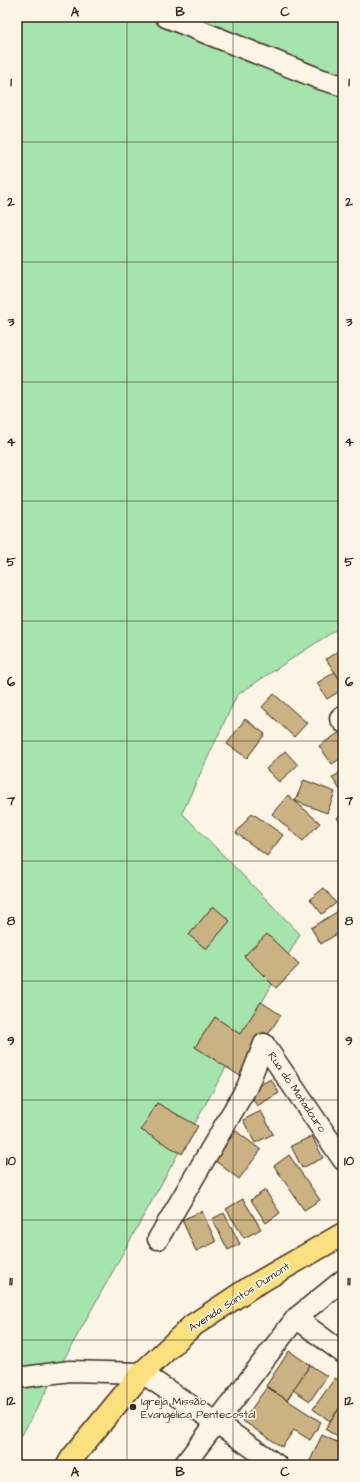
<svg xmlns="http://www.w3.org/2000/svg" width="360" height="1482" font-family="'Architects Daughter',sans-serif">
<rect width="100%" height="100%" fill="#fcf5e5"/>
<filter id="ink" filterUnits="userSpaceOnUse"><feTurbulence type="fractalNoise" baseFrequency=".025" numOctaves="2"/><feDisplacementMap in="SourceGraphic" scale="8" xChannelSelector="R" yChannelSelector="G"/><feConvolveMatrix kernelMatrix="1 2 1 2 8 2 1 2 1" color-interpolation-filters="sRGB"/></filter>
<g filter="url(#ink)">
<!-- green -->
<polygon fill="#a5e4ac" stroke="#708765" points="17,17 343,17 343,625 237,695 182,813 300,934 17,1444"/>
<!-- building -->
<g fill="#cab282" stroke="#3b2a1e">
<polygon points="343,648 343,685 326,659"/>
<polygon points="335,672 343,685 343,689 327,699 317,683"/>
<polygon points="274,694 307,723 294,737 262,707"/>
<polygon points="245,719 265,734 247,758 227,744"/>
<polygon points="343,730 343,757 332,764 319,746"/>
<polygon points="285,751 298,765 279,782 266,769"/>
<polygon points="343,770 343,794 332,778"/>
<polygon points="304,780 335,792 327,813 295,801"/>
<polygon points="288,795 320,823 303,841 272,814"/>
<polygon points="252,813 283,835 267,856 236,833"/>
<polygon points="343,814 343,826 337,818"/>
<polygon points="324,888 336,903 322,914 310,899"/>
<polygon points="213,906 230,921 206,949 189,935"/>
<polygon points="340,910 343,914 343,930 321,944 311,928"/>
<polygon points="267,934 299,965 276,988 244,956"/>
<polygon points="261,1002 281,1015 240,1076 195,1047 215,1017 240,1034"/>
<polygon points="271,1079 279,1093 257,1106 248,1091"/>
<polygon points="157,1103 198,1126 182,1154 141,1130"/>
<polygon points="261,1111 273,1134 255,1143 243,1120"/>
<polygon points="236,1131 261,1150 239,1179 214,1160"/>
<polygon points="312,1136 323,1158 302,1168 291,1146"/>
<polygon points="289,1155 320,1200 304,1210 274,1166"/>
<polygon points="265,1190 280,1213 266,1223 251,1200"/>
<polygon points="243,1199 261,1229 244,1238 226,1209"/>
<polygon points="202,1211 216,1242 196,1251 182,1220"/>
<polygon points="224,1213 240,1244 228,1250 212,1219"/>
<polygon points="289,1351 310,1365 287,1400 266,1386"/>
<polygon points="310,1365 327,1376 310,1401 293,1390"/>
<polygon points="335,1378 343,1383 343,1403 330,1421 313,1409"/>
<polygon points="267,1387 321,1422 310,1440 294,1430 282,1447 243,1421"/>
<polygon points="343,1403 343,1438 342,1440 325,1429"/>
<polygon points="322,1435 343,1445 343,1465 308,1465"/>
<polygon points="218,1460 224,1465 214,1465"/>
</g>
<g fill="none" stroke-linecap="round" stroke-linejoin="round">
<defs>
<g id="street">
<polyline points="166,17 320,79 343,86"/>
<polyline points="343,717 340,718 343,722"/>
<polyline points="264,1044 343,1160"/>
<polyline points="158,1239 247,1087 264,1044"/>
<polyline points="296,1318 343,1353"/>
<polyline points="17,1378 70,1371 142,1373 217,1423 277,1465"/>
<polyline points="184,1465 296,1318 343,1280"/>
</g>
<polyline id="primary" points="68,1465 72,1458 142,1373 192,1326 251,1287 343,1234"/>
</defs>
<!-- street casing -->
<use href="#street" stroke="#3b2a1e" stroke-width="23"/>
<!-- primary casing -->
<use href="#primary" stroke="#3b2a1e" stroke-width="25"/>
<!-- street -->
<use href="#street" stroke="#fcf5e5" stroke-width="20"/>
<!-- primary -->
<use href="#primary" stroke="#fbe080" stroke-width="22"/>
</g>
</g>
<!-- grid -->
<path fill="none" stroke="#3b2a1e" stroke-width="1" stroke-opacity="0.55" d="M127 17V1465M233 17V1465M17 142H343M17 262H343M17 382H343M17 501H343M17 621H343M17 741H343M17 861H343M17 981H343M17 1100H343M17 1220H343M17 1340H343"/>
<!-- markers -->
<circle fill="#3b2a1e" stroke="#fcf5e5" stroke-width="1.5" cx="133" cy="1407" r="4"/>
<g text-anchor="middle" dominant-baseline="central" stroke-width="3" stroke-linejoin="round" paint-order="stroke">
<!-- street labels -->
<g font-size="11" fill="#3b2a1e" stroke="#fcf5e5">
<text transform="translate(297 1092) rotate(56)">Rua do Matadouro</text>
<text transform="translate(239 1297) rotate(-33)">Avenida Santos Dumont</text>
</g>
<!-- poi labels -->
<g font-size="11" fill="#3b2a1e" stroke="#fcf5e5" text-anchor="start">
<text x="141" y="1401">Igreja Missão<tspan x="141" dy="13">Evangélica Pentecostal</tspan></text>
</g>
</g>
<!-- margin -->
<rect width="360" height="1482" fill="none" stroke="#fcf5e5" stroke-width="44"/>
<rect x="22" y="22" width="316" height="1438" fill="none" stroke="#3b2a1e" stroke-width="1.5"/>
<g font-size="13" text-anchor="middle" font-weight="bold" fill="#3b2a1e">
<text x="75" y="16">A</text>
<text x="180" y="16">B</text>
<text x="285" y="16">C</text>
<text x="11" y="86">1</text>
<text x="349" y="86">1</text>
<text x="11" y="206">2</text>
<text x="349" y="206">2</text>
<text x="11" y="326">3</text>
<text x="349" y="326">3</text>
<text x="11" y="446">4</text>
<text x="349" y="446">4</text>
<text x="11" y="566">5</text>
<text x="349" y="566">5</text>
<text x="11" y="686">6</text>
<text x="349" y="686">6</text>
<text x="11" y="805">7</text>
<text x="349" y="805">7</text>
<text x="11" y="925">8</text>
<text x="349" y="925">8</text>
<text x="11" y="1045">9</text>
<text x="349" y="1045">9</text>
<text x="11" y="1165">10</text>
<text x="349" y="1165">10</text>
<text x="11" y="1285">11</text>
<text x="349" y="1285">11</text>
<text x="11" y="1405">12</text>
<text x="349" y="1405">12</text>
<text x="75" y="1476">A</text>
<text x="180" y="1476">B</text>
<text x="285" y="1476">C</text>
</g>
</svg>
